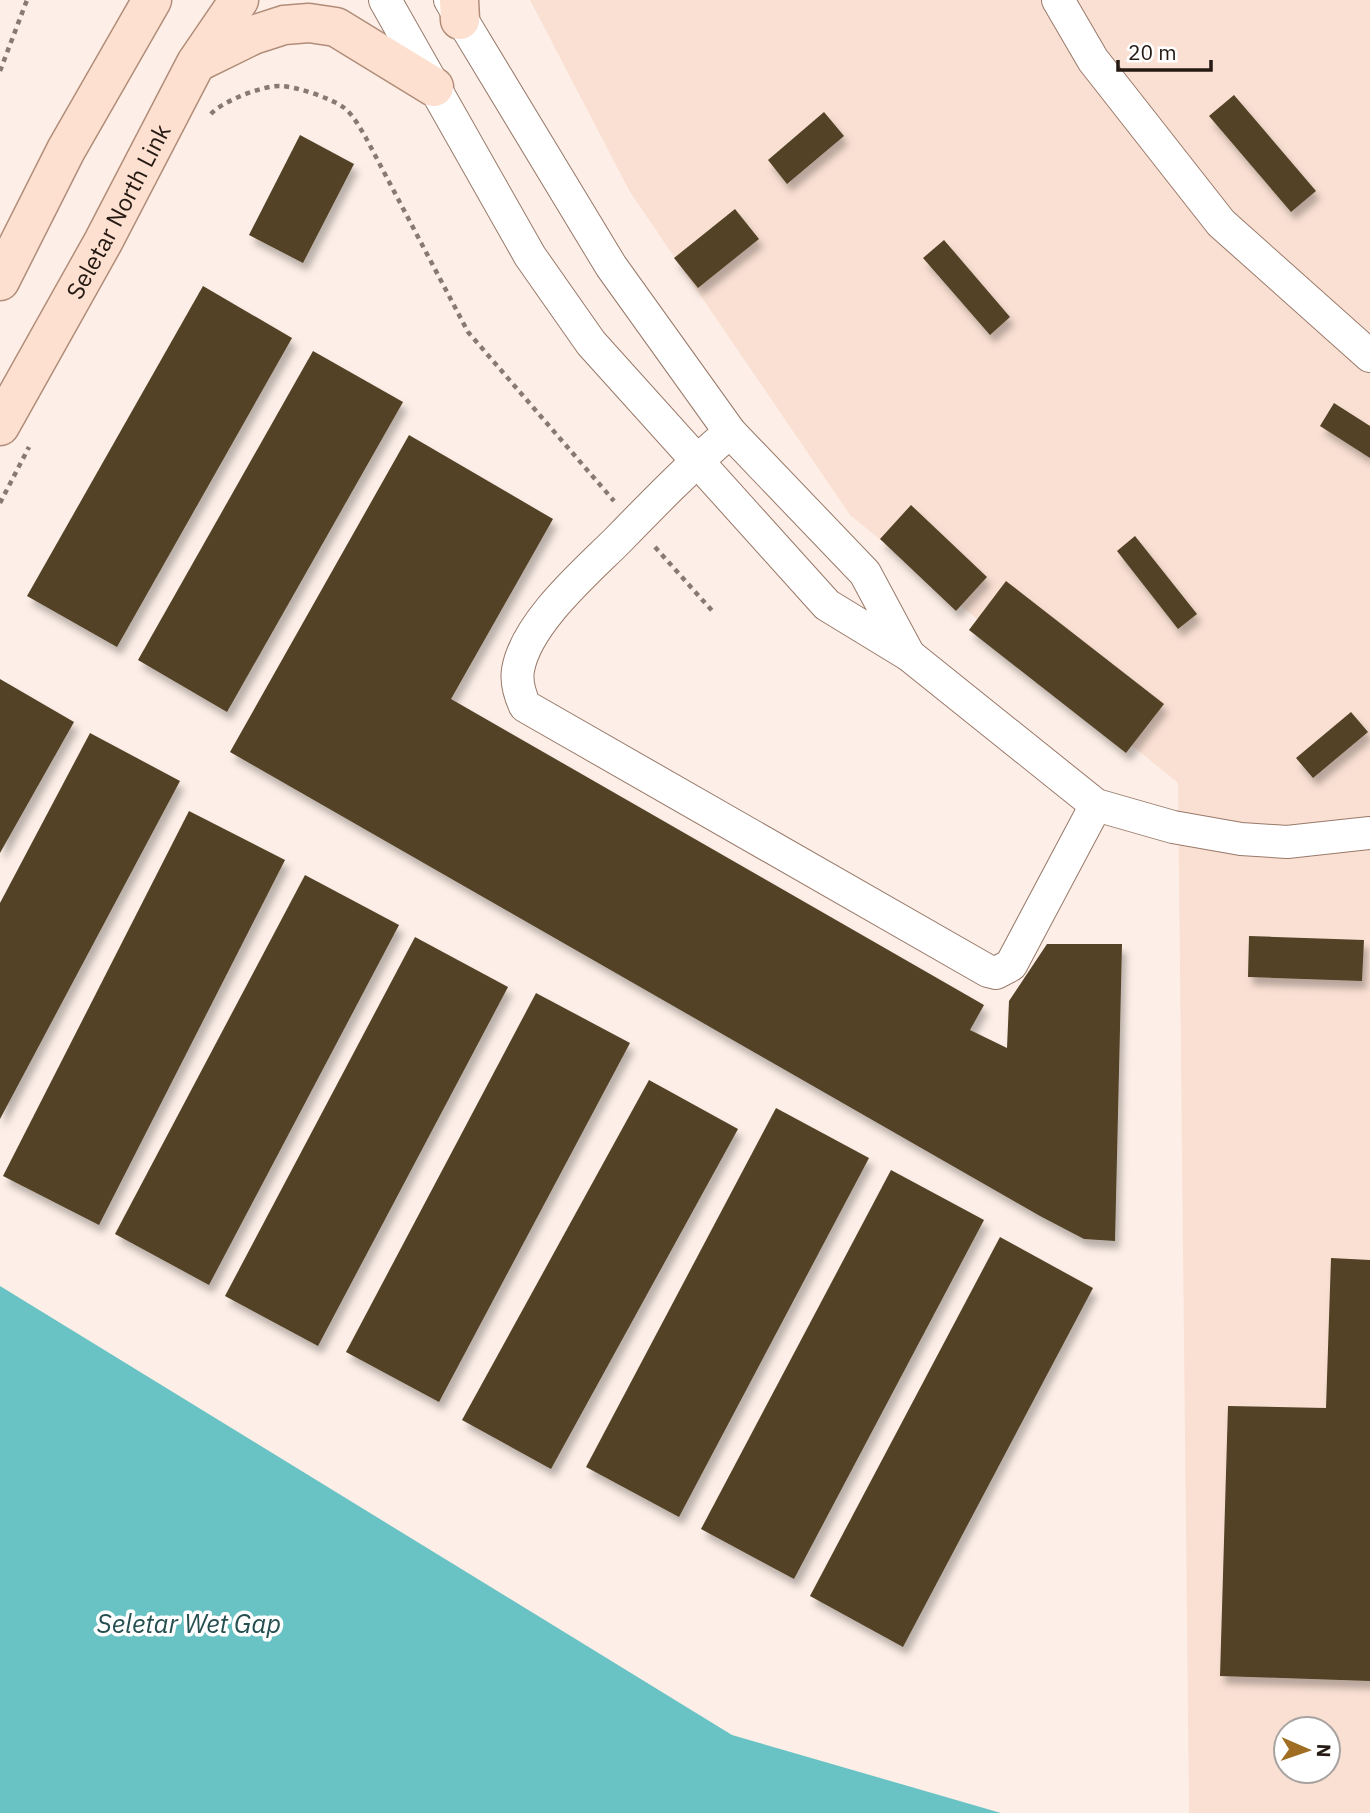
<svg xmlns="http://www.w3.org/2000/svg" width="1370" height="1813" font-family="'IBM Plex Sans',sans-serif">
<defs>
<filter id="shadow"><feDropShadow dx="4.5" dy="8" stdDeviation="3.5" flood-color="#0004"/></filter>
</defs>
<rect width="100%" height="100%" fill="#fdefe7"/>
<!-- built -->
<path fill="#fae0d3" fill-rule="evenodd" d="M530 0H1370V1813H1189L1178 783 850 515 630 192ZM1286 1729H1328V1771H1286Z"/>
<!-- water -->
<polygon fill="#69c3c5" points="0,1286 732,1735 1001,1813 0,1813"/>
<!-- building -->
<g fill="#524227" filter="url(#shadow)">
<polygon points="1234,95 1316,191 1291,212 1209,116"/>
<polygon points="824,112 844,136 787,184 768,160"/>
<polygon points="300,135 354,164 303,263 249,235"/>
<polygon points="735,209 759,239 698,288 674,258"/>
<polygon points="944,240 1010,317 990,335 923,258"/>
<polygon points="203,286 292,338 117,647 27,596"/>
<polygon points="313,351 403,402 227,712 138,660"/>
<polygon points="1334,403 1370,426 1370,458 1320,426"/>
<polygon points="409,435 553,519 451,699 984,1005 970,1030 1007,1048 1009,1001 1047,944 1122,944 1115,1241 1084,1239 1040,1216 230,752"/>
<polygon points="911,505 987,577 956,611 880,539"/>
<polygon points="1135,536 1197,614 1178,629 1117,551"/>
<polygon points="1006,581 1164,704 1126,753 969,630"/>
<polygon points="0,679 74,722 0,853"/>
<polygon points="1351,712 1368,732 1313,778 1296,758"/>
<polygon points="90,733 180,781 0,1119 0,903"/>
<polygon points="189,811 285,860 99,1225 3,1176"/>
<polygon points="305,875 399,925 209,1285 115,1234"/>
<polygon points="1249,936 1364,940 1362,981 1248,977"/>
<polygon points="415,937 508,987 318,1346 225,1296"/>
<polygon points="536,993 630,1043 439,1402 346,1352"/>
<polygon points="649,1080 738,1129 551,1469 462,1420"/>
<polygon points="776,1108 869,1158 679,1517 586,1467"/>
<polygon points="891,1170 984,1220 794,1579 701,1529"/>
<polygon points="1000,1237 1093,1288 903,1647 810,1596"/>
<polygon points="1331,1258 1370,1260 1370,1681 1220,1676 1228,1406 1326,1408"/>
</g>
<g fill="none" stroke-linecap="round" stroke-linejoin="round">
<defs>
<g id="minor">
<polyline points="385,0 530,256 591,343 827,605 909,655 1096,805 1173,827 1241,839 1287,842 1370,833"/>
<polyline points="450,0 611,266 730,432 865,573 909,655"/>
<polyline points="1058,0 1093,60 1221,223 1370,356"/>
<path d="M730 432C690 466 654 503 618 540 586 572 526 623 518 670 516 682 520 695 525 706L988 971 996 973 1011 965 1096 805"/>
</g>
<g id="major">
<polyline points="459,0 460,20"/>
<polyline points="198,62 253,35 284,25 309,23 336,27 434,87"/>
<polyline points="0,281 66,150 152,0"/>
<path id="s1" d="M0 426 103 242 196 63 239 0"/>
</g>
</defs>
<!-- minor casing -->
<use href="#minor" stroke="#987969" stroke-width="34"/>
<!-- major casing -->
<use href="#major" stroke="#b18d79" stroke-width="41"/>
<!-- path -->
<g stroke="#877a73" stroke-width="4.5" stroke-dasharray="5 5" stroke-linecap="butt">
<polyline points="0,71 27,0"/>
<path d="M211 114C222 101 264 85 281 86 298 87 330 98 343 107 353 114 360 128 366 138L468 332 614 501"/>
<polyline points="0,503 29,447"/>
<polyline points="655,547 715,614"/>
</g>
<!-- minor -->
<use href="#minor" stroke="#fff" stroke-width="32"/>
<!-- major -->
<use href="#major" stroke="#fde0d0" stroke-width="38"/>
</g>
<g text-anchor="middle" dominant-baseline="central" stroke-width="7" stroke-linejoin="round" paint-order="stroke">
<!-- street labels -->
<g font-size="24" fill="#251913" stroke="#fff">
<text stroke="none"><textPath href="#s1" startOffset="245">Seletar North Link</textPath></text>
</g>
<!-- water labels -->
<g font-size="26" font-style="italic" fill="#244e4f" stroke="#fff">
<text x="189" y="1623">Seletar Wet Gap</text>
</g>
</g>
<!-- north arrow -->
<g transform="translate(1307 1750) rotate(92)"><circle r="33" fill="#ffffff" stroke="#a8a3a1" stroke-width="2"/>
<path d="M0-5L12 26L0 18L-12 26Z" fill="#9f6e22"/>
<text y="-10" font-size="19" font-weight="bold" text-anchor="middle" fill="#251913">N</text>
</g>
<!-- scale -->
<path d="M1118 60v10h93v-10" fill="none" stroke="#251913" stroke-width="3.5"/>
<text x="1128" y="60" font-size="21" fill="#251913" stroke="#ffffff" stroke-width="5" paint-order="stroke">20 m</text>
</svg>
